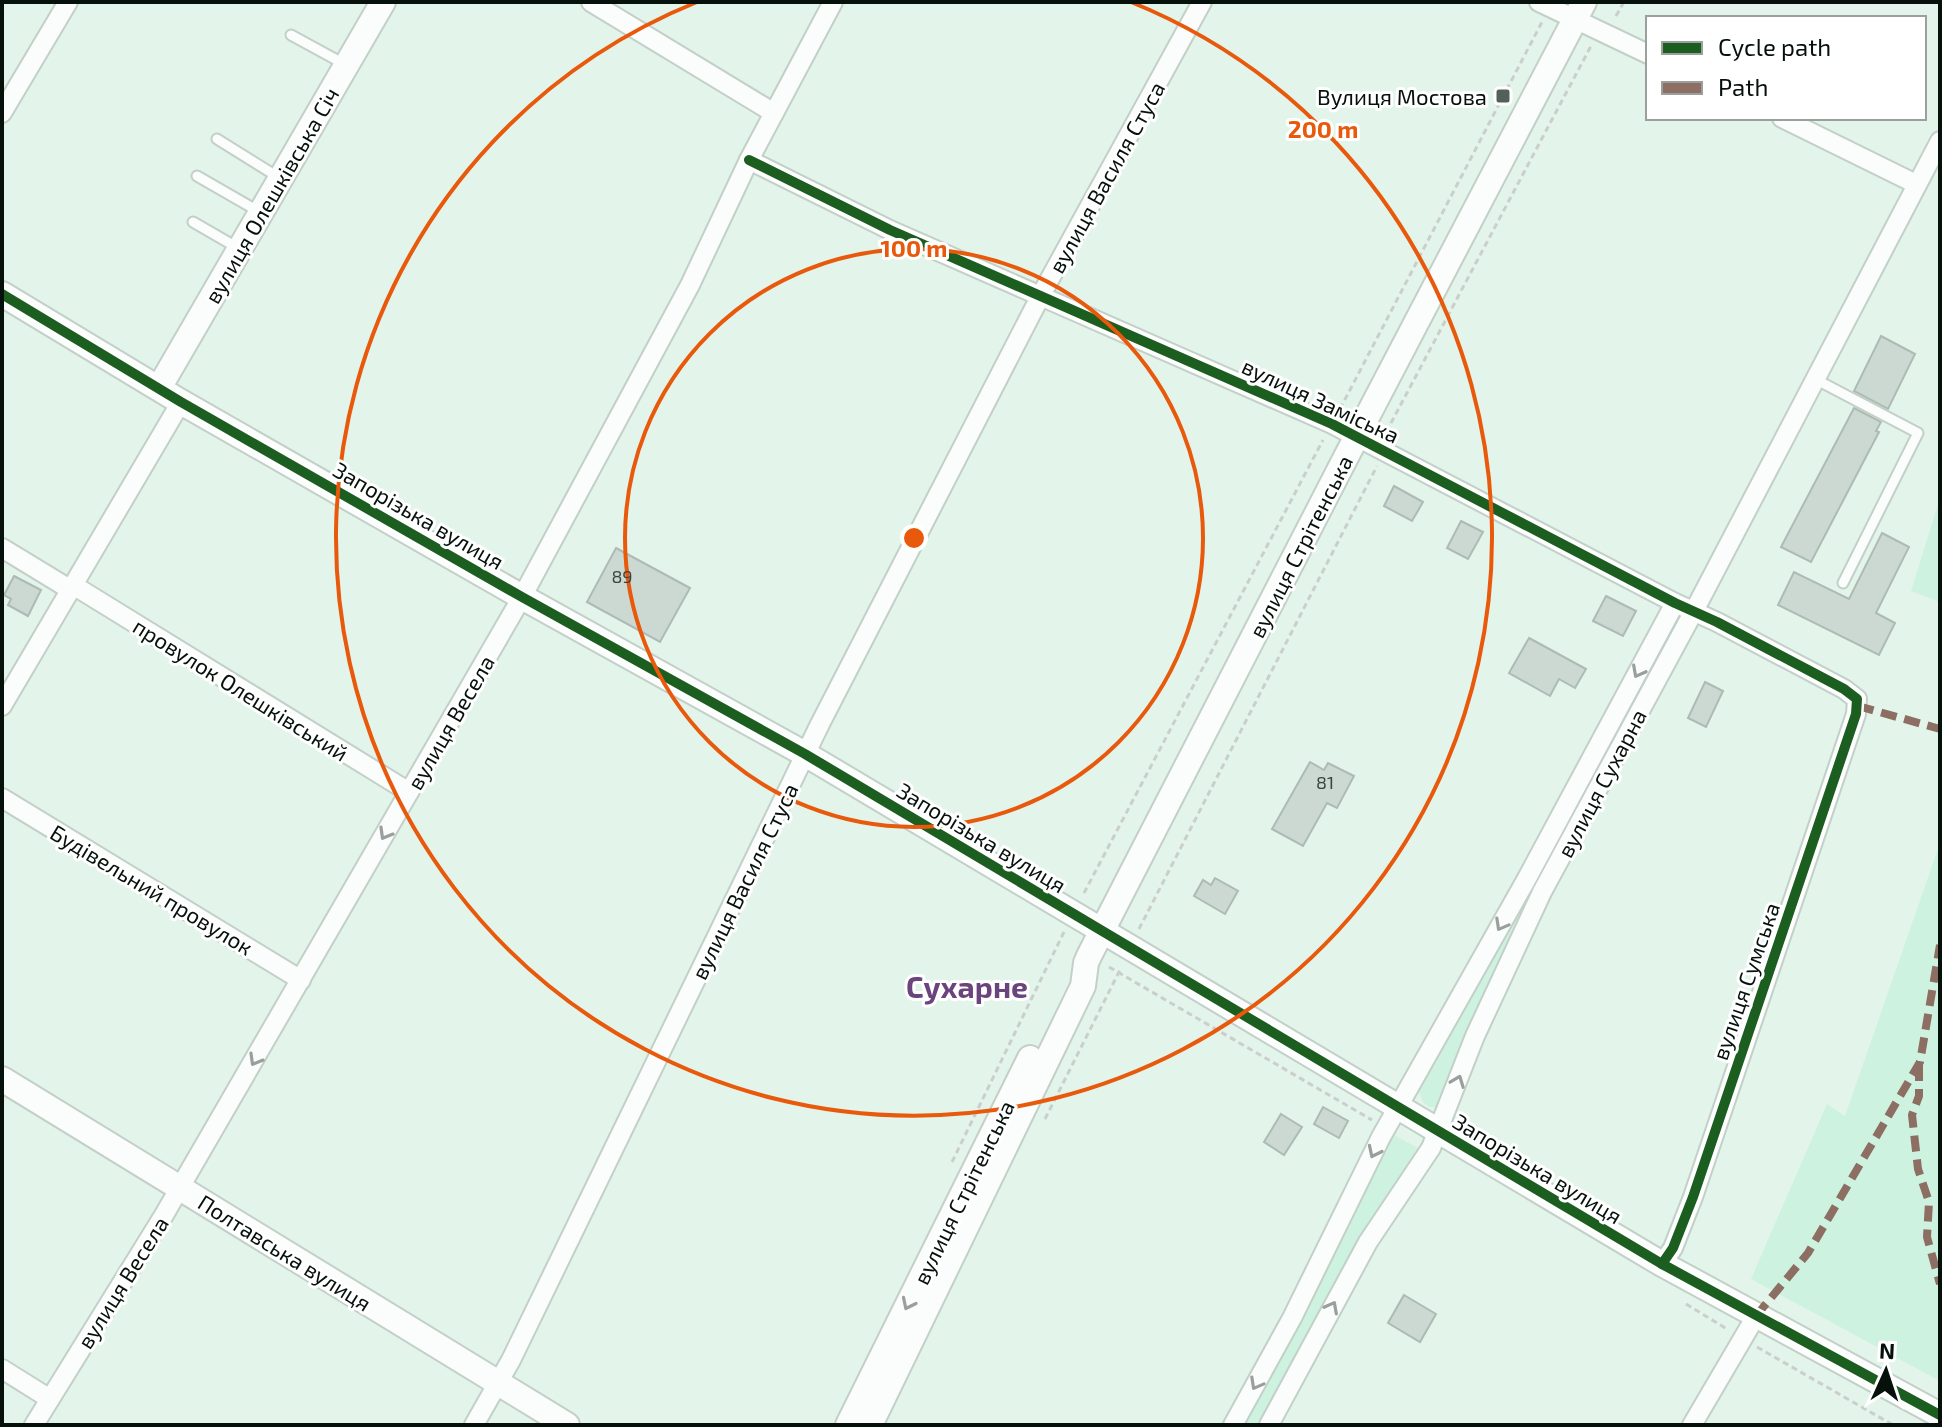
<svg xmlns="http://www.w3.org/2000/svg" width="1942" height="1427" font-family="'Exo 2',sans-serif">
<rect width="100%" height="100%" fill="#e3f4eb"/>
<!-- green -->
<g fill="#cef2e0">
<polygon points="1940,498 1940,602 1911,591"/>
<polygon points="1940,843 1940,1381 1751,1279 1827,1104 1845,1116"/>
<polygon points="1520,904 1527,908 1470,1022 1451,1072 1444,1102 1436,1107 1429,1107 1423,1102 1418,1089"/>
<polygon points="1392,1134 1418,1148 1357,1248 1260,1425 1244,1425 1343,1239"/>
</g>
<!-- building -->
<g fill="#ccd9d2" stroke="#adbbb4" stroke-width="2">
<polygon points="1881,336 1915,354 1888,409 1854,391"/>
<polygon points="1854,408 1881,422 1876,431 1879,432 1811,562 1781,547"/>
<polygon points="1394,486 1423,502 1412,521 1384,506"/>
<polygon points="1461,521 1483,532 1468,559 1447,548"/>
<polygon points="1882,533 1909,547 1876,613 1895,623 1879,655 1778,605 1794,572 1849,599"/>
<polygon points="616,548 690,588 660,642 587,602"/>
<polygon points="14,576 41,590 28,616 8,605 11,599 4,595"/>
<polygon points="1606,596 1636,611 1623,636 1593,621"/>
<polygon points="1529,638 1586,669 1575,688 1559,679 1550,696 1509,673"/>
<polygon points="1705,682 1723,691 1706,727 1688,718"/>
<polygon points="1310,762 1324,770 1328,763 1354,776 1337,808 1327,803 1303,846 1272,829"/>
<polygon points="1215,878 1238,891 1225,914 1194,896 1203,880 1211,885"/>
<polygon points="1323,1107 1348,1121 1339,1138 1314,1124"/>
<polygon points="1281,1114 1302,1127 1284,1155 1264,1142"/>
<polygon points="1404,1295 1436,1314 1420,1342 1388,1323"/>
</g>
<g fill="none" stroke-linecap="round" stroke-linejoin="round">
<defs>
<g id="lane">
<polyline points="291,35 346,65"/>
<polyline points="217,139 278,177"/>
<polyline points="197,176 258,211"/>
<polyline points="193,222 238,248"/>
<polyline points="1815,379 1918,433 1843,583"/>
</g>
<g id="street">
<polyline points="591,2 774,113"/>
<polyline points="1539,2 1648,54"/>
<polyline points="2,113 68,2"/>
<polyline points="1782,118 1916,184"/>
<polyline points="749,160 890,230 1332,424 1675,603 1717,622 1844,689 1857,699 1856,714 1693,1197 1673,1248 1662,1264"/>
<polyline points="2,548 71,590"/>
<polyline points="73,585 409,792"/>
<polyline points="2,706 181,402"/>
<polyline points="2,798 301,980"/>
<polyline points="2,1369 50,1399"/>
<polyline points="34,1425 164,1215 522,597 690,285 749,160 833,2"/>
<polyline points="474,1425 511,1360 820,724 1041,295 1202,2"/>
<polyline points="1233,1425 1292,1318 1381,1137 1525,882 1675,603"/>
<polyline points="1269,1425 1368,1242 1431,1148 1475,1036 1542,892 1694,611 1940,141"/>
<polyline points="1692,1425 1756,1316"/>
</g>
<g id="secondary">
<polyline points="2,294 181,402 522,597 805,754 1662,1264 1940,1415"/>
<polyline points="159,388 383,2"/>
<polyline points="2,1079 567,1425"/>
<polyline points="848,1425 1030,1058"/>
<polyline points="870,1425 1083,986 1086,963 1089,956 1346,457 1584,2"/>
</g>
</defs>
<!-- lane casing -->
<use href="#lane" stroke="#c2d0c8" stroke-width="13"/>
<!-- street casing -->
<use href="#street" stroke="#c2d0c8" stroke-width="22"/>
<!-- secondary casing -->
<use href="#secondary" stroke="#c2d0c8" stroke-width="28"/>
<!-- path -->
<g stroke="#cacfcc" stroke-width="3" stroke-dasharray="6 4" stroke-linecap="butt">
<polyline points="1616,16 1624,2"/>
<polyline points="1340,409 1542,22"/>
<polyline points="1389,433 1391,423 1591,46"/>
<polyline points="1084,893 1323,440"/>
<polyline points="1139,929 1377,466"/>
<polyline points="1109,967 1372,1120"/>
<polyline points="1045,1119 1121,968"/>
<polyline points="952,1162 1064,932"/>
<polyline points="1686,1304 1727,1329"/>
<polyline points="1757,1347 1893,1425"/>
</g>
<!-- lane -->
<use href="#lane" stroke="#fbfdfc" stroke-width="9"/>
<!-- street -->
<use href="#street" stroke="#fbfdfc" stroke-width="18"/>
<!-- secondary -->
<use href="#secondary" stroke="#fbfdfc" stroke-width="24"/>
<!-- quiet -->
<g stroke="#8d6e63" stroke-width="8" stroke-dasharray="16 8" stroke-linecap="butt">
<polyline points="1858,706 1940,729"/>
<polyline points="1919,1065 1919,1096 1912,1115 1918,1169 1929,1202 1927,1237 1940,1284"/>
<polyline points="1756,1316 1808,1253 1920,1062 1940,945"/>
</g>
<defs>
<g id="cycleway">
<polyline points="749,160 890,230 1332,424 1675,603 1717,622 1844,689 1857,699 1856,714 1693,1197 1673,1248 1662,1264"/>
<polyline points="2,294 181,402 522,597 805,754 1662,1264 1940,1415"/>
</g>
</defs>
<!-- cycleway casing -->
<use href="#cycleway" stroke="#fff" stroke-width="15"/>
<!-- cycleway -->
<use href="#cycleway" stroke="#1b5e20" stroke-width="10"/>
</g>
<!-- one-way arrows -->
<defs><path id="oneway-chevron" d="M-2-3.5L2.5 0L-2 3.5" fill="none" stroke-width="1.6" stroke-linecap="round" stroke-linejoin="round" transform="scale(2)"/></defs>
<g stroke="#999f9c">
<use href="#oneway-chevron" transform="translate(1638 672) rotate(118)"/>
<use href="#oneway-chevron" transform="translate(385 834) rotate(120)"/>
<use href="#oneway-chevron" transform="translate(1501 925) rotate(119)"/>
<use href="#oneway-chevron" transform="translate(255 1060) rotate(120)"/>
<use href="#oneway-chevron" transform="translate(1458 1081) rotate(-69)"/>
<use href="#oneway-chevron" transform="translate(1374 1152) rotate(116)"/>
<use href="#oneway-chevron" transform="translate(908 1304) rotate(116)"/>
<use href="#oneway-chevron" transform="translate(1332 1307) rotate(-62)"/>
<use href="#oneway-chevron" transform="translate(1256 1384) rotate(119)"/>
</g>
<!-- distance rings -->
<g fill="none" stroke="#e8590c" stroke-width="4">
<circle cx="914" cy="538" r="289"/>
<path d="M1131 2A578 578 0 1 1 697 2"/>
</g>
<!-- markers -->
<rect fill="#53605a" stroke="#fff" stroke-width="3" x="1495" y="88" width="16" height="16" rx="4"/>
<g text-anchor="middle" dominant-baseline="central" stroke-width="6" stroke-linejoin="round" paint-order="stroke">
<!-- number labels -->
<g font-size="18" fill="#38443e">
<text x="622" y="576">89</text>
<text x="1325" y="782">81</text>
</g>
<!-- poi labels -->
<g font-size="22" fill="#06110c" stroke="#fff" text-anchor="end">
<text x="1487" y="96">Вулиця Мостова</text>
</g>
<!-- street labels -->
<g font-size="22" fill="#06110c" stroke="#fff">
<text transform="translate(1106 177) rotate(-61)">вулиця Василя Стуса</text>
<text transform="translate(271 195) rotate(-60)">вулиця Олешківська Січ</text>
<text transform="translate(1321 400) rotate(25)">вулиця Заміська</text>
<text transform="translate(419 515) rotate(30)">Запорізька вулиця</text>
<text transform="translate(1300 546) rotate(-63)">вулиця Стрітенська</text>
<text transform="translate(241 689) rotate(32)">провулок Олешківський</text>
<text transform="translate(450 722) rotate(-60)">вулиця Весела</text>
<text transform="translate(1601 783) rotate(-62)">вулиця Сухарна</text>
<text transform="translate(982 837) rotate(31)">Запорізька вулиця</text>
<text transform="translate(744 881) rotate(-64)">вулиця Василя Стуса</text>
<text transform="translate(152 889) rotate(31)">Будівельний провулок</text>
<text transform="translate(1745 981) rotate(-71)">вулиця Сумська</text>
<text transform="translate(1538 1168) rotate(31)">Запорізька вулиця</text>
<text transform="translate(963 1192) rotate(-64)">вулиця Стрітенська</text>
<text transform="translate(285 1252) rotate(32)">Полтавська вулиця</text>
<text transform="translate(122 1282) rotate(-58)">вулиця Весела</text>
</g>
<!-- district labels -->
<g font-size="30" font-weight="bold" fill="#6a447d" stroke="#fff">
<text x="967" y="986">Сухарне</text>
</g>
</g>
<circle cx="914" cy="538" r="12" fill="#e8590c" stroke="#fff" stroke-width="4"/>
<g font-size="24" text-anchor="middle" font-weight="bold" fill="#e8590c" stroke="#fff" stroke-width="6" stroke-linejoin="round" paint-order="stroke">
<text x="1323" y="138">200 m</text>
<text x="914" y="257">100 m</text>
</g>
<!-- border -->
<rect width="1942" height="1427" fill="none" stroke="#06110c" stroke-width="8"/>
<!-- legend -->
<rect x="1646" y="16" width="280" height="104" fill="#ffffff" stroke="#9ba09e" stroke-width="2"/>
<rect x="1662" y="42" width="40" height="12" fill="#1b5e20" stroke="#9ba09e" stroke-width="2"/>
<text x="1718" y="56" font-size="24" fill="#06110c">Cycle path</text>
<rect x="1662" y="82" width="40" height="12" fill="#8d6e63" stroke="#9ba09e" stroke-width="2"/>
<text x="1718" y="96" font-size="24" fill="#06110c">Path</text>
<!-- north arrow -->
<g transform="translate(1886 1371) rotate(3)" stroke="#ffffff" stroke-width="6" paint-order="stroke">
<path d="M0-6L14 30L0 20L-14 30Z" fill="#06110c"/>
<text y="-12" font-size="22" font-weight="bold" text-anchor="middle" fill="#06110c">N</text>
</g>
</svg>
